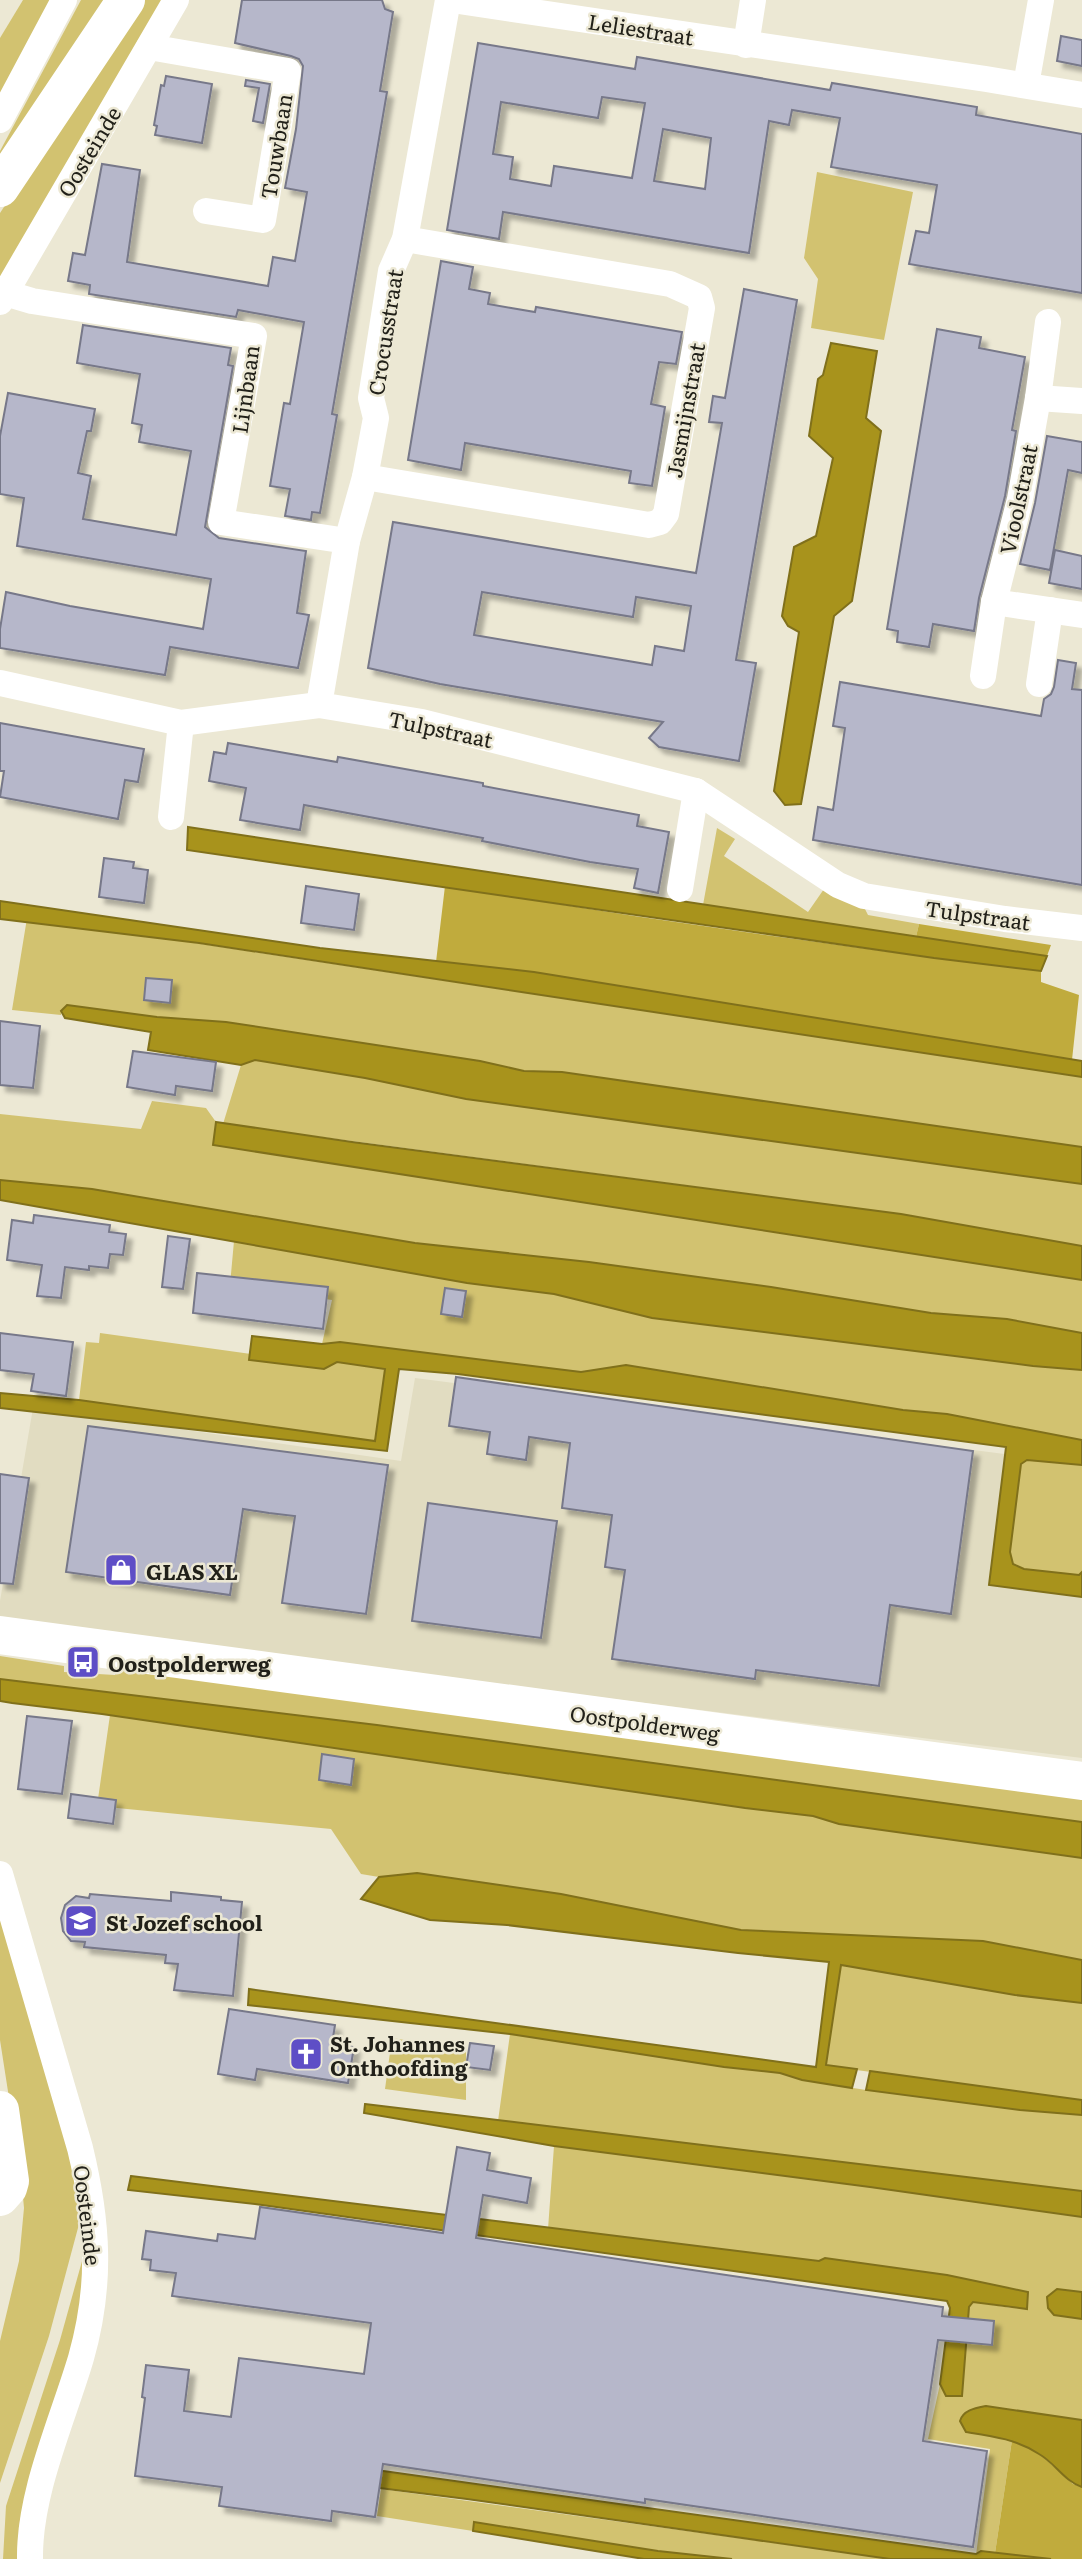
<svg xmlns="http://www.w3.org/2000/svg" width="1082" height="2559" font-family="Literata,serif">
<defs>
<filter id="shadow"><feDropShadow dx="6" dy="6" stdDeviation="2" flood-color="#0004"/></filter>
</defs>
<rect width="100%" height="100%" fill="#ece8d4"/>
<!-- built -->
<polygon fill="#e1dcc1" points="415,1378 1082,1464 1082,1758 0,1622 0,1601 33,1408 401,1461"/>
<!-- green -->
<g fill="#d2c270">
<polygon points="23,0 55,0 0,103 0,38"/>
<polygon points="81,0 113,0 0,172 0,151"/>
<polygon points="140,0 163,0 0,280 0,213"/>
<polygon points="817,172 913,192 884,340 811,328 818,279 804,258"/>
<polygon points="717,828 735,839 724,856 808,912 824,889 862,903 868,915 919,924 916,937 703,905"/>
<polygon points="28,912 63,913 188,929 188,942 1082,1077 1082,1147 562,1072 524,1071 480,1061 226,1022 61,1011 61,1015 12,1010"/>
<polygon points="255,1060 365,1078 466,1099 1082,1184 1082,1246 901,1214 223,1124 241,1065"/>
<polygon points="152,1101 206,1108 216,1122 214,1145 1082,1280 1082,1333 1007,1319 931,1313 771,1287 589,1262 415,1243 92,1189 0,1180 0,1114 141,1129"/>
<polygon points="234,1241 467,1283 554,1294 652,1318 1033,1366 1082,1370 1082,1440 947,1414 903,1410 626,1365 581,1372 340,1342 322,1344 332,1300 230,1285"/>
<polygon points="100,1333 251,1354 250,1360 324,1369 337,1362 385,1369 375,1442 79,1400 86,1342 99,1343"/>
<polygon points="1026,1460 1082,1465 1082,1572 1080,1575 1024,1569 1013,1564 1010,1552 1021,1464"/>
<polygon points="0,1656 64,1666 64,1672 115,1675 117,1663 1082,1798 1082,1822 377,1725 0,1679"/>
<polygon points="110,1715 745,1808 813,1816 839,1824 1082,1858 1082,1960 983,1941 741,1930 561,1894 417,1873 379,1877 361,1874 331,1829 97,1806"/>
<polygon points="0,1914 70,2148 82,2213 49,2336 0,2483 0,2341 19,2261 24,2208 21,2175 0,2040"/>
<polygon points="841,1964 1015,1995 1082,2003 1082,2100 826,2066"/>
<polygon points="510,2034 724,2067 780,2073 802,2080 866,2090 1020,2110 1082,2115 1082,2191 498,2121"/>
<polygon points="392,2038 466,2050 466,2100 385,2089"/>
<polygon points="554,2146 870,2187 1082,2217 1082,2292 1057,2289 1048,2297 1054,2315 1082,2319 1082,2420 986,2406 966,2432 1012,2440 995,2553 982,2551 976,2555 990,2449 928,2439 940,2384 941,2388 969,2307 973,2302 1012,2308 825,2258 819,2261 548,2229"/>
<polygon points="84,2254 87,2276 68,2371 20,2520 18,2559 3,2559 6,2506 60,2340"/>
<polygon points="381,2489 891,2559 732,2559 658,2551 474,2522 473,2531 377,2516"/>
</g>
<!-- forest -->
<g fill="#c0ab3d">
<path d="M445 886C643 919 843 947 1041 971V982L1079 995 1072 1060 534 972 436 962Z"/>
<polygon points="919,924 1051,945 1047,956 916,937"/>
<polygon points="1012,2440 1040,2454 1073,2484 1082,2487 1082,2559 1051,2559 995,2553"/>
</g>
<!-- water -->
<g fill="#a8931c" stroke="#80701b" stroke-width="2">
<polygon points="831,343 877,351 866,418 881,431 852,601 834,616 801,804 785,805 774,791 799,632 788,626 782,616 794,547 816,536 833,458 809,436 818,379 823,375"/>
<polygon points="188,827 1047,956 1041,971 934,958 187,850"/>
<polygon points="0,901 320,948 534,972 1082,1061 1082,1077 199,943 0,919"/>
<polygon points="67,1005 157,1017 226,1022 480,1061 524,1071 562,1072 1082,1147 1082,1184 466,1099 365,1078 255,1060 241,1065 148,1050 151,1032 65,1018 61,1011"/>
<polygon points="216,1122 352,1142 901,1214 1082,1246 1082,1280 213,1145"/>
<polygon points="0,1180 92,1189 415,1243 589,1262 771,1287 931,1313 1007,1319 1082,1333 1082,1370 1033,1366 652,1318 554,1294 467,1283 0,1200"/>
<polygon points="252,1336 322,1344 340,1342 581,1372 626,1365 903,1410 947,1414 1082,1440 1082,1465 1027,1460 1021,1464 1010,1552 1013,1564 1024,1569 1079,1575 1082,1572 1082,1597 989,1585 1006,1447 458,1374 399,1369 387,1451 0,1408 0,1393 79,1400 375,1441 385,1369 337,1362 324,1369 249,1360"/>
<polygon points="0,1679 377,1725 1082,1822 1082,1858 839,1824 813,1816 745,1808 102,1714 12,1703 0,1701"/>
<polygon points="417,1873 561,1894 741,1930 983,1941 1082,1960 1082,2003 1015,1995 841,1965 826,2065 857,2069 852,2088 802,2080 780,2073 724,2067 510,2034 248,2005 249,1989 816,2067 829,1962 738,1953 507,1925 430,1920 361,1899 379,1877"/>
<polygon points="870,2071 1082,2100 1082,2115 1020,2110 866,2090"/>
<polygon points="365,2104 1082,2191 1082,2217 870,2187 554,2146 364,2113"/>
<polygon points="131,2176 819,2261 825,2258 947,2275 1028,2292 1027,2309 973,2302 969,2307 962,2396 946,2396 940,2384 950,2308 947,2301 255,2204 128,2190"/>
<polygon points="1057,2289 1082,2292 1082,2319 1054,2315 1048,2308 1047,2297"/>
<path d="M986 2406 1082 2420V2487C1064 2481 1055 2463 1039 2454 1016 2439 992 2436 966 2432L960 2421C963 2410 976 2408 986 2406Z"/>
<polygon points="369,2469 976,2554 981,2551 1051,2559 890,2559 467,2499 348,2484"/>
<polygon points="474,2522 658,2551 732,2559 644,2559 473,2531"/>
</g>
<!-- building -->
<g fill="#b6b7ca" stroke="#777889" stroke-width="2" fill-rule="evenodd" filter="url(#shadow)">
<polygon points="242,0 382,0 385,9 393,12 380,91 387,92 332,414 337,415 320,513 312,512 311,520 285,516 290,489 270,486 284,403 290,404 304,322 238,310 236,317 89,294 90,285 68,281 73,253 85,255 102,164 140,170 127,262 268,286 273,257 295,261 307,192 285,188 296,129 303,66 299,59 291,56 235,43"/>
<polygon points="1061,36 1082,40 1082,66 1057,61"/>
<path d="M478 43 635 69 637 57 830 90 832 83 977 107 976 115 1082 134V293L909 264 916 231 929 233 937 185 831 167 840 118 792 110 789 125 769 121 749 253 503 212 499 239 447 230ZM602 97 645 103 632 178 554 166 551 186 510 179 513 157 493 154 501 102 598 118ZM663 129 711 138 705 189 654 181Z"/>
<polygon points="166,76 212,84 202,143 155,135 157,126 154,125 161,85 164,86"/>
<polygon points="246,80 270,84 263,123 253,121 259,88 245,86"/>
<polygon points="441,261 473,267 469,289 490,293 488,304 535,312 536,307 682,332 676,364 659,362 651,404 665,407 652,486 629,483 631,471 465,443 461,470 408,460"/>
<path d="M744 289 797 300 736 660 756 663 739 761 659 747 649 738 663 722 440 684 368 668 393 522 696 573 722 423 709 422 713 396 725 398ZM482 592 633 617 636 597 691 606 684 651 655 646 652 665 474 635Z"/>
<polygon points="83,325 231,348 228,365 233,366 205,527 219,538 306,551 297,613 309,615 298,668 170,647 165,675 0,648 0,629 6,592 70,606 203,629 211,579 17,546 24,498 0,494 0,436 8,393 95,409 91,431 87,431 78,473 91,476 83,519 176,535 191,451 139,442 142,425 132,423 140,374 77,363"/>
<polygon points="937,329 981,337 979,348 1025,357 1012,430 1016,431 1005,496 979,598 974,631 933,624 929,647 897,642 898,631 887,629"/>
<polygon points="1047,436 1082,442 1082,473 1068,470 1050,570 1020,564 1035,503"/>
<polygon points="1055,550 1082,556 1082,589 1049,583"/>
<polygon points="1058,660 1076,663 1072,689 1082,690 1082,885 813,840 818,807 833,810 845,728 833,726 840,682 1041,716 1044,699 1051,694 1054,687"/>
<polygon points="0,723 144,749 138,782 125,780 118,819 0,797 4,771 0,771"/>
<polygon points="228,743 337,762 338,757 483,783 483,786 639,815 637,826 669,832 658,893 634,888 638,869 590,862 482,841 483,838 304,805 300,830 240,820 246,788 209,781 214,752 226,754"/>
<polygon points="104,858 134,862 133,868 148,870 144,903 99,897"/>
<polygon points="306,886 359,894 354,930 301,923"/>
<polygon points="146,978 172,980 170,1003 144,1000"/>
<polygon points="0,1021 40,1026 33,1088 0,1085"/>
<polygon points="133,1051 216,1062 212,1091 176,1086 175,1095 127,1087"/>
<polygon points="34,1215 110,1225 109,1232 126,1234 123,1255 110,1254 108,1268 89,1266 89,1270 65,1267 61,1298 37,1296 42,1265 7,1260 12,1220 33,1223"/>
<polygon points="168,1236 190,1239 183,1289 162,1287"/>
<polygon points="197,1273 328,1287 323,1329 193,1313"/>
<polygon points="445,1288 466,1291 462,1317 441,1314"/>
<polygon points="0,1333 73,1342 66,1396 31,1391 34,1374 0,1370"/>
<polygon points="456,1377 973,1451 951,1614 890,1605 879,1686 756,1670 755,1679 612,1659 625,1570 605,1567 612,1515 562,1508 570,1443 529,1437 526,1460 487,1454 490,1432 449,1426"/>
<polygon points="88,1426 388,1465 366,1614 282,1603 295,1516 269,1513 243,1509 230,1595 66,1572"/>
<polygon points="0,1474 29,1478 13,1584 0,1583"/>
<polygon points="428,1503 557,1521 541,1638 412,1621"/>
<polygon points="27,1716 72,1721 62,1794 18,1789"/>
<polygon points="322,1754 354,1759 351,1785 319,1780"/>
<polygon points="71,1794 116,1800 113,1824 68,1818"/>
<polygon points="171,1892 221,1897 221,1900 242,1902 233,1996 174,1990 178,1964 165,1963 166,1955 84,1947 85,1942 71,1941 63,1931 61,1918 65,1905 76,1896 89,1898 90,1894 171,1901"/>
<polygon points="229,2009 335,2025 332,2044 354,2047 348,2083 257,2069 255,2080 218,2074"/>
<polygon points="470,2043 494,2046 490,2070 466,2067"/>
<polygon points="457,2147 490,2153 487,2170 531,2178 527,2203 483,2195 476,2238 943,2307 942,2316 994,2321 992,2345 938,2340 923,2441 987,2451 973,2547 645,2499 645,2503 383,2464 375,2517 332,2511 331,2521 219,2506 222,2487 135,2476 145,2398 142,2397 146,2365 189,2370 184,2411 231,2417 239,2358 364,2374 371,2323 172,2296 176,2273 150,2270 151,2260 142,2259 146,2231 217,2241 218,2234 255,2239 260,2207 443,2233"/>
</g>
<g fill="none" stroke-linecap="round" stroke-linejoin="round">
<!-- street -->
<g stroke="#fff" stroke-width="26">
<polyline points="452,0 986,79 1082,95"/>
<polyline points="746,45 753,0"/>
<polyline points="149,47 288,71 263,220 206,211"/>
<polyline points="1026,85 1041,0"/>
<polyline points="0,120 64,0"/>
<polyline points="5,293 32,301 254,336 221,522 347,541"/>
<polyline points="0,302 176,0"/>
<polyline points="1038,398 1082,401"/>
<polyline points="365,477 649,525 660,522 666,514 702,308 699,297 670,284 405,239"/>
<polyline points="994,602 1082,615"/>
<polyline points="983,676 994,602 1020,499 1038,398 1048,322"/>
<polyline points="0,683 181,723 319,705 422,722 696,791 838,885 864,896 1005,919 1082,928"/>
<polyline points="1039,684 1050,610"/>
<polyline points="319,705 347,541 365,477 376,418 371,398 391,271 405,239 448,0"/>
<polyline points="171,817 181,723"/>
<polyline points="680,889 696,791"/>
<path d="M0 1874 80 2148C98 2222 102 2284 81 2358 62 2422 29 2493 30 2559"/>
</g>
<!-- secondary -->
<g stroke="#fff" stroke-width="38">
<polyline points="0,188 126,0"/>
<polyline points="0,1635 1082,1781"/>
<polyline points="0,2110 10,2181 8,2188 0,2197"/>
</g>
</g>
<!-- icons -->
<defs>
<symbol id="shop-square" viewBox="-11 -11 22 22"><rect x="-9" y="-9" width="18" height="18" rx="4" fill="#5e4ec6" stroke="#ece8d4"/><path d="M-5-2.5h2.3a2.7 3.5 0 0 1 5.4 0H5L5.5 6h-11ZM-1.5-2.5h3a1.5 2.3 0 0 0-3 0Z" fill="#fff"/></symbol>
<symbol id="bus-square" viewBox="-11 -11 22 22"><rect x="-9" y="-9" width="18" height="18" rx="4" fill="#5e4ec6" stroke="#ece8d4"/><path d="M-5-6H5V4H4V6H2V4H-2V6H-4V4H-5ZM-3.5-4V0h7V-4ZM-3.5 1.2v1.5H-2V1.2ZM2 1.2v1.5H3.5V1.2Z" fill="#fff"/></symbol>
<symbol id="school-square" viewBox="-11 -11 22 22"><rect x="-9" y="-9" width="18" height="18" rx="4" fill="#5e4ec6" stroke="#ece8d4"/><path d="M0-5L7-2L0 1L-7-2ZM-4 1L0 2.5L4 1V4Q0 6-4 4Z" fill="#fff"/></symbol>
<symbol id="church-square" viewBox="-11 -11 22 22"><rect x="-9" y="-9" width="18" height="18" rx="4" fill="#5e4ec6" stroke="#ece8d4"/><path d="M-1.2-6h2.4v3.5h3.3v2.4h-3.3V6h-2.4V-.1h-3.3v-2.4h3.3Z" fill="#fff"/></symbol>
</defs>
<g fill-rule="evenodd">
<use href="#shop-square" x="102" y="1551" width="38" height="38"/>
<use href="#bus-square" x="64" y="1643" width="38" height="38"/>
<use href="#school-square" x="62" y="1902" width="38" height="38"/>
<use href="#church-square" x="287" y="2035" width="38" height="38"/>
</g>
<g text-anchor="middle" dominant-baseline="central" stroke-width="5" stroke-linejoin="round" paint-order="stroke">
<!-- street labels -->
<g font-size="21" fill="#212019" stroke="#ece8d4">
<text transform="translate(641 28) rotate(9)">Leliestraat</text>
<text transform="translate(275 146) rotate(-81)">Touwbaan</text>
<text transform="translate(88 151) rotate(-59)">Oosteinde</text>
<text transform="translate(384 332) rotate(-81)">Crocusstraat</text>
<text transform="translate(244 389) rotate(-82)">Lijnbaan</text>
<text transform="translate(684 410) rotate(-80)">Jasmijnstraat</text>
<text transform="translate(1017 499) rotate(-78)">Vioolstraat</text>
<text transform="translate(441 728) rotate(12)">Tulpstraat</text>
<text transform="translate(978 914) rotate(8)">Tulpstraat</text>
<text transform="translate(645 1722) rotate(8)">Oostpolderweg</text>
<text transform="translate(89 2215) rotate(83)">Oosteinde</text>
</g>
<!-- poi labels -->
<g font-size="21" font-weight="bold" fill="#212019" stroke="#ece8d4" text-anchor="start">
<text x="146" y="1570">GLAS XL</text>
<text x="108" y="1662">Oostpolderweg</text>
<text x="106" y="1921">St Jozef school</text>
<text x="330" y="2042">St. Johannes<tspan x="330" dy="24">Onthoofding</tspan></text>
</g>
</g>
</svg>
